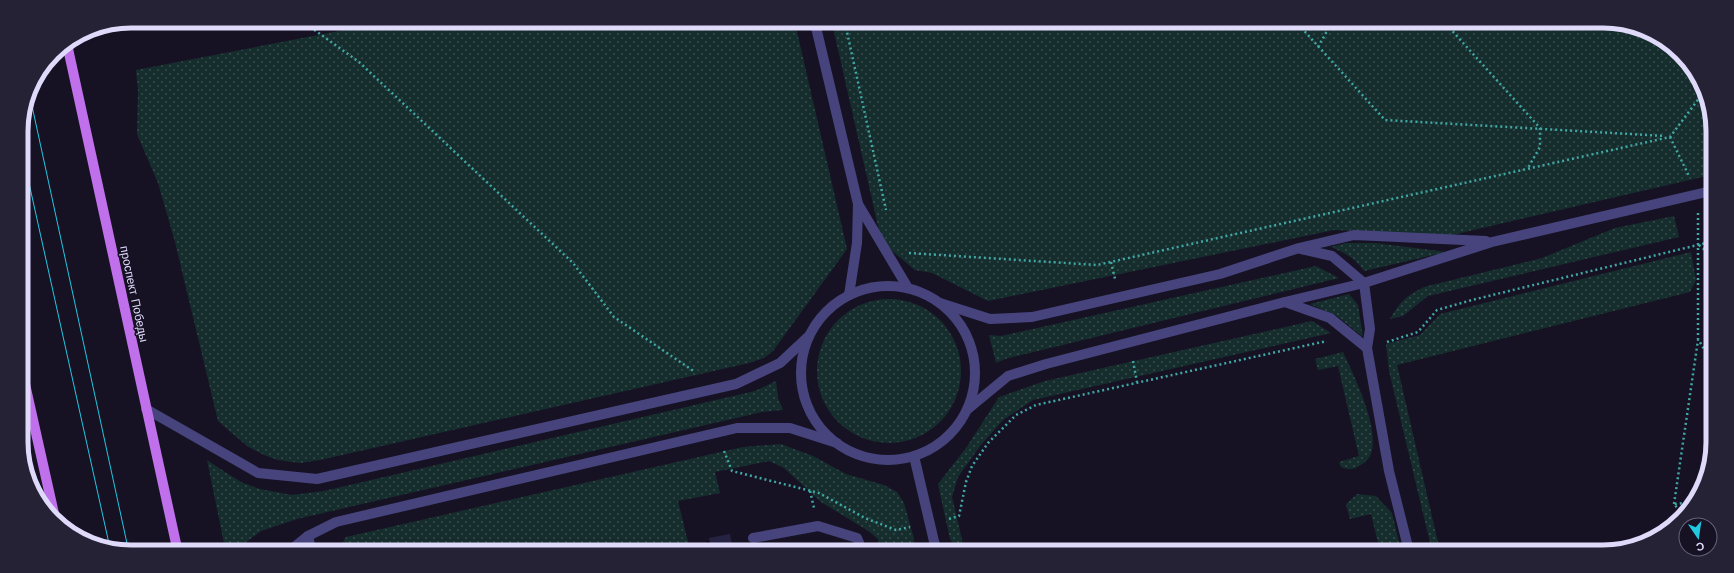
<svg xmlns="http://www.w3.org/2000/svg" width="1734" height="573" font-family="'Work Sans',sans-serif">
<defs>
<pattern id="grass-dots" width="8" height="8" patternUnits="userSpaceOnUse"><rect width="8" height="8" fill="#162d2d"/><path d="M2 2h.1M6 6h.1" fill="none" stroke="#374b4c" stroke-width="1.8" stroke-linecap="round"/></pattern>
<filter id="shadow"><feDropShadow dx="-3.5" dy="3.5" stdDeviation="0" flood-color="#0009"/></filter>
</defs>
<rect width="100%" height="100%" fill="#161224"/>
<!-- grass -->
<g fill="url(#grass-dots)">
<polygon points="386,22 795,23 847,249 773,351 764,358 749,363 320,460 300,463 278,460 264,455 247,446 218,421 175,242 158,183 137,134 138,90 136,70"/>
<polygon points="832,23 1631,25 1685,58 1711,110 1711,175 1452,235 1334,230 988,301 932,273 915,270 891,250 881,239"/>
<path d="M1674 216 1679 237 1428 296 1403 316 1390 319C1400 302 1406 296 1424 287L1542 258 1615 228Z"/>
<path d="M1345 243H1375L1447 252 1364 271C1355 258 1345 253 1331 247Z"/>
<polygon points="1691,252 1696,280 1690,292 1397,365 1440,551 1432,551 1389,371 1386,344 1420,335 1440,314"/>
<polygon points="1316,266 1339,278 1005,359 996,363 989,335 1001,336"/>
<polygon points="1349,294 1358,305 1363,337 1337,316 1310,304"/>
<circle cx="889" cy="371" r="72"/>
<polygon points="1312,321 1331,333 1033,400 1003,420 980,446 958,477 952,497 964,548 956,548 950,539 938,484 966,448 999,397 1045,381"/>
<path d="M1343 352C1353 374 1390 446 1364 463 1355 469 1351 471 1341 467L1339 462 1359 456 1338 366 1318 370 1315 359Z"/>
<polygon points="776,381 778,398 783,410 762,412 297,519 261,531 238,548 225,548 207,460 228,474 243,483 260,489 292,495 324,491 755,391"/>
<polygon points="781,444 813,456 846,474 884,485 897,492 904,503 913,535 915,550 880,550 878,539 867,530 821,502 784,468 769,461 715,472 720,493 678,501 690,550 339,549 346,537 743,447"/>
<polygon points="1357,494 1376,496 1392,513 1401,551 1380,551 1371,514 1350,519 1346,504"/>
</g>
<!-- building -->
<polygon fill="#282142" filter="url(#shadow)" points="730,534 733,550 711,550 709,538"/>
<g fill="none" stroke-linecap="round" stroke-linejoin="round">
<!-- path -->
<g stroke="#40a8a4" stroke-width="2.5" stroke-dasharray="2 3" stroke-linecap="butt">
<polyline points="302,21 359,62 573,263 614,317 695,372"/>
<polyline points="845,23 886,210"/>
<polyline points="1298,24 1385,120 1665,136"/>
<polyline points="1446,24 1540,128 1540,147 1528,168"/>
<polyline points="1318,47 1331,24"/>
<polyline points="1670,137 1689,176"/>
<polyline points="1698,213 1698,339 1710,359"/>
<polyline points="1699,245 1710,254"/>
<polyline points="909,253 1097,265 1670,137 1703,93"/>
<polyline points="1111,262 1115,279"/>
<polyline points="1387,342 1418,332 1437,310 1472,300 1710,242"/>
<polyline points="1133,361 1137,382"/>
<polyline points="724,451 732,471 819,493 865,518 896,530 910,527"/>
<polyline points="810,491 814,508"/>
<polyline points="1674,504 1698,340"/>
<polyline points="1683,515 1674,504 1695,502"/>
<polyline points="949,519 959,516 966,482 972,466 988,443 1016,415 1036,405 1322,342 1327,342"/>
</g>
<!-- minor -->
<g stroke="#47447d" stroke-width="10">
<polyline points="815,23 858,204 857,243 849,295"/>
<polyline points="858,204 908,288"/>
<polyline points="1301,249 1332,256 1364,283 1370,329 1367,348 1389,471 1409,551"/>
<circle cx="888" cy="373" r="87"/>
<polyline points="1285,302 1330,318 1367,348"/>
<polyline points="940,303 990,319 1032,317 1220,274 1299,248 1354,235 1486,241"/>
<polyline points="146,409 258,473 317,479 736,384 780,363 809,336"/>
<polyline points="968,409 1008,376 1046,364 1285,302 1364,283 1492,242 1711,191"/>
<polyline points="914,456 936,550"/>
<polyline points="308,536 311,549"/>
<polyline points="753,538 818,526 857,538 862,550"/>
<polyline points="292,549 308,536 336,522 737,428 790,428 837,443"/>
</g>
<!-- major -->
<g stroke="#c070eb" stroke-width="10">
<polyline points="67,44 177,548"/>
<polyline points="23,375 55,518"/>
</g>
<!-- tram -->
<g stroke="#20c8e0" stroke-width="1">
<polyline points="29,92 128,548"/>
<polyline points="21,147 110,548"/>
</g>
</g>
<g text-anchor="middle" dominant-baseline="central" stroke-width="3" stroke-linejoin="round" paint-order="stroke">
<!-- street labels -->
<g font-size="12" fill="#dfdafa" stroke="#161224">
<text transform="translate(134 294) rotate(78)">проспект Победы</text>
</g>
</g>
<!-- crop -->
<path d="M0 0H1734V573H0ZM131 28H1603A103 103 0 0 1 1706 131V442A103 103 0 0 1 1603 545H131A103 103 0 0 1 28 442V131A103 103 0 0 1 131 28Z" fill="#262235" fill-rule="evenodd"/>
<path fill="none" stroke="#dfdafa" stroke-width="5" d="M131 28H1603A103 103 0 0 1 1706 131V442A103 103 0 0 1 1603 545H131A103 103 0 0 1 28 442V131A103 103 0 0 1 131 28Z"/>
<!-- north arrow -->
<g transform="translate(1698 537) rotate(167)"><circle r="19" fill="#161224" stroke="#66627a"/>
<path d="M0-3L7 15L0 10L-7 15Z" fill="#20c8e0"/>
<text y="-6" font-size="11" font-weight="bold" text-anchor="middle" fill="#dfdafa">С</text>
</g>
</svg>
